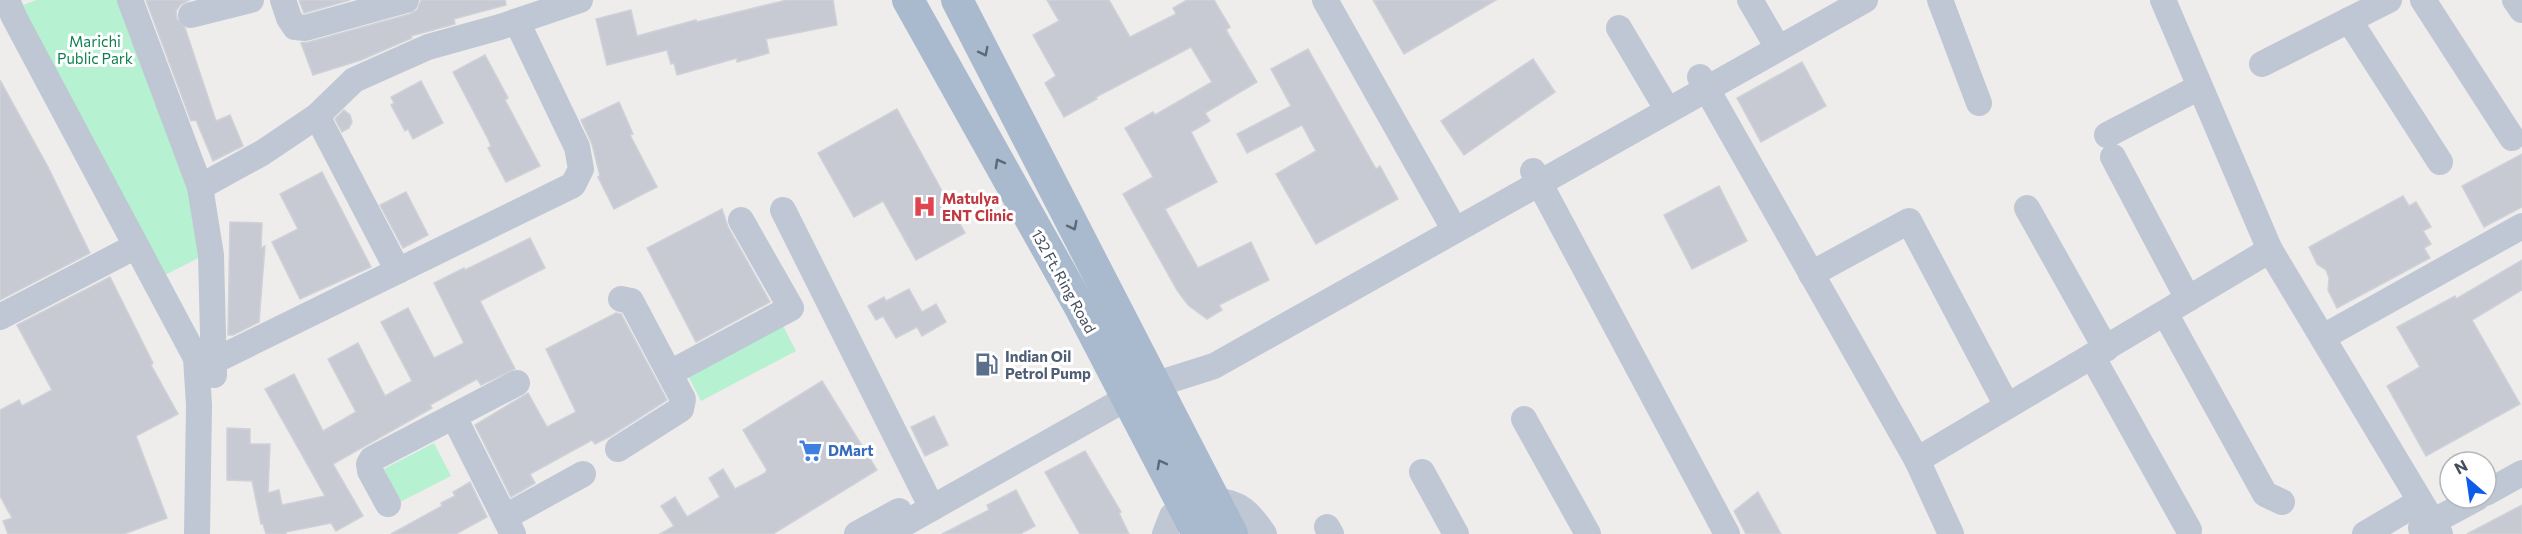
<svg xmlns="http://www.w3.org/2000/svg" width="2522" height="534" font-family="Commissioner,sans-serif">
<rect width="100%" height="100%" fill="#efecec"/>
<!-- green -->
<g fill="#b6f1d1">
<polygon points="37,0 128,0 195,189 206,254 165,275 17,7"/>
<polygon points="780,320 796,351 701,401 685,370"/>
<polygon points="434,443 451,476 400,502 384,469"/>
</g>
<!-- building -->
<g fill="#c7cad3" stroke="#cfd1d8" stroke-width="1.5">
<polygon points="146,0 189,0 180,5 176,11 177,19 185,28 216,121 230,115 243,146 213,161 196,120 191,121"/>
<polygon points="299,0 350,0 304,13"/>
<polygon points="421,0 505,0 506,5 454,19 455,24 411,36 412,38 361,60 313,75 301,43 309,42 410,14 417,10"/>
<polygon points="787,0 833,0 837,25 766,39 769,53 737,62 737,58 677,75 674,63 671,64 667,50 607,65 596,19 631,10 637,36 696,20 697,22"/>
<polygon points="1047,0 1109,0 1130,37 1176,14 1173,8 1187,0 1214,0 1230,27 1226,30 1257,82 1205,113 1210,121 1191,132 1217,182 1165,209 1198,268 1251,242 1269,280 1219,305 1222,310 1207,319 1188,305 1177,290 1123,194 1153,177 1125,128 1153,112 1155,115 1212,82 1191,47 1096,97 1097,99 1064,117 1045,83 1056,76 1033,35 1059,21"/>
<polygon points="1373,0 1496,0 1404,54"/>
<polygon points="1308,49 1376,169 1380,166 1398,199 1316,244 1276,174 1316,151 1302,125 1247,153 1237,134 1291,106 1271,69"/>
<polygon points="485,55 508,98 505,100 540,166 506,182 488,148 491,146 488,139 453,72"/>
<polygon points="1533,59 1555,92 1464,155 1441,121"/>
<polygon points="1802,62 1826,106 1761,142 1737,98"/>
<polygon points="0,80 48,167 90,253 0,300"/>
<polygon points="421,81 443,123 413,139 408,129 405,131 391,105 394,103 391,97"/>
<polygon points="619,102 633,134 630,135 657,187 614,209 598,177 600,176 592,144 581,120"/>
<polygon points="897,109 965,233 916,260 883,201 854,217 818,153"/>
<polygon points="344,110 350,115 352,122 349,128 342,132 335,119"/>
<polygon points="2522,154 2522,207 2484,227 2462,186"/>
<polygon points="322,172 371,267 300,299 272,242 298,229 280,194"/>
<polygon points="1719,186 1747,241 1692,269 1664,215"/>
<polygon points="406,192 428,235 403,248 380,205"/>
<polygon points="2403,196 2409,206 2416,202 2431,227 2423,231 2431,244 2424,248 2430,258 2337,308 2328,290 2329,278 2326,270 2317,264 2309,247"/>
<polygon points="722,209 728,227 770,302 696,342 647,248"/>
<polygon points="230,222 262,223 261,248 265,246 259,322 233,335 228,335"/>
<polygon points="530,238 545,268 480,301 515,369 481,385 477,379 430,405 432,408 333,464 363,516 336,531 331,523 286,532 286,534 266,534 263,524 261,524 252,481 227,480 227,428 250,429 250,444 270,444 268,493 279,490 282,505 325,496 265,389 294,374 323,431 356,412 328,359 358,343 385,396 412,381 381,322 408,308 434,358 464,343 434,283 464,268 465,270"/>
<polygon points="2522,260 2522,290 2472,320 2520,404 2426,456 2387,386 2420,367 2397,327 2455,296 2456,299"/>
<polygon points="110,277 153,363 151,365 178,414 136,436 167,518 124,534 8,534 3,521 12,518 0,496 0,410 19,400 22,406 52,390 17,325"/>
<polygon points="909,289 922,312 936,304 946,322 922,336 917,327 896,338 883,316 876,320 868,306 884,297 886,301"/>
<polygon points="616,313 621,314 667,400 609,437 595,444 592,440 530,474 535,483 511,497 475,425 528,393 547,427 576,412 546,349"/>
<polygon points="822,381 877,470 773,534 660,534 674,526 661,506 675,497 687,517 692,514 720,497 709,478 723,469 735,489 765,473 767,470 743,430"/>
<polygon points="934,416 948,445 925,456 911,427"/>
<polygon points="1085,451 1121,512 1119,513 1129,534 1080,534 1045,472"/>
<polygon points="470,482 487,517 456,534 391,534 442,506 441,503 455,496 453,492"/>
<polygon points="1016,490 1035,526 1020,534 942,534 989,510 987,505"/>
<polygon points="1758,492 1781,534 1746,534 1734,511"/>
<polygon points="2522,505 2522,534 2467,534"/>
</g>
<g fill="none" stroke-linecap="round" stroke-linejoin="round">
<!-- minor -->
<g stroke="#bec7d3" stroke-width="26">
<polyline points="7,0 14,17 196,358 199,405 197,534"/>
<polyline points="130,0 200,187 211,255 214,375"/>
<polyline points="283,0 289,18 295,27 305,28 406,0"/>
<polyline points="1325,0 1448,218"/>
<polyline points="1750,0 1771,36"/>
<polyline points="1940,0 1979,103"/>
<polyline points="2163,0 2270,250 2440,534"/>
<polyline points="2423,0 2512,138"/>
<polyline points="2515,0 2522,10"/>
<polyline points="191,15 251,0"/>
<polyline points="2349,20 2440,162"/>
<polyline points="1619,28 1661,99"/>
<polyline points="2262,64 2389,0"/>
<polyline points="1700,77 1917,460"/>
<polyline points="317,116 398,271"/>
<polyline points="2107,135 2190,92"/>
<polyline points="2113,157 2188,299"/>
<polyline points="1533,171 1727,534"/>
<polyline points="200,187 262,153 317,116 354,80 428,47 500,27 580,0"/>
<polyline points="2027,208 2106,349"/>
<polyline points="783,210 932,508"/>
<polyline points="1811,274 1909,221 2007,406"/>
<polyline points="2165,313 2265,494 2282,502"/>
<polyline points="0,317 136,246"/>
<polyline points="2323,337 2522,226"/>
<polyline points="2092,356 2189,530"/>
<polyline points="214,361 573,185 581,169 577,147 517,22"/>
<polyline points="670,373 791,308 741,220"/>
<polyline points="454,417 513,534"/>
<polyline points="1524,419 1588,534"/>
<polyline points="618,449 681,409 683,399 631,301 621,299"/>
<polyline points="1422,472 1456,534"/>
<polyline points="2486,493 2522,473"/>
<path d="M1214 500C1241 503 1249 512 1264 534"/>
<polyline points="388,504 370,471 369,464 372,459 517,383"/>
<polyline points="505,517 583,474"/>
<polyline points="1327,527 1331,534"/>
<polyline points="2421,528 2477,498"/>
<polyline points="857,534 899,511"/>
<polyline points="886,534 1127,398 1154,385 1214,366 1865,0"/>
<polyline points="1165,534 1172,516 1184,506"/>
<polyline points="1951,534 1917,460 2270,250"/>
<polyline points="2365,534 2409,508"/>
</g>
<!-- major -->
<g stroke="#a9b9ce" stroke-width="32">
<polyline points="908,0 1081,309 1198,534"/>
<polyline points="957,0 1232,534"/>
</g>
</g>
<!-- one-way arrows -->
<defs><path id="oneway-chevron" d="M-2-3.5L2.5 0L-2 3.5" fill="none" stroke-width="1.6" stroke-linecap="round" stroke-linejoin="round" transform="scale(1.5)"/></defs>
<g stroke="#5c6978">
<use href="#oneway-chevron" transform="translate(984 52) rotate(63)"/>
<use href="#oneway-chevron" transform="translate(999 163) rotate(-119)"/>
<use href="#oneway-chevron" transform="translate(1073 226) rotate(63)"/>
<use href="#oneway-chevron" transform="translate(1161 464) rotate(-118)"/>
</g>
<!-- icons -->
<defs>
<symbol id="hospital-bare" viewBox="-9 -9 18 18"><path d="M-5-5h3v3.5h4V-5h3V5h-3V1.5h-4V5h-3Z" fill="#e0444e" stroke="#fff" stroke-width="2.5" paint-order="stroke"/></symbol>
<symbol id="fuel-bare" viewBox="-9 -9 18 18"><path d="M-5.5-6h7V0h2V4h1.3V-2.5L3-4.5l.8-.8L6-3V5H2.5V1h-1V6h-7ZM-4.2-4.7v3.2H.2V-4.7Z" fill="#5c6f8a" stroke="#fff" stroke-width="2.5" paint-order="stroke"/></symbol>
<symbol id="supermarket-bare" viewBox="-9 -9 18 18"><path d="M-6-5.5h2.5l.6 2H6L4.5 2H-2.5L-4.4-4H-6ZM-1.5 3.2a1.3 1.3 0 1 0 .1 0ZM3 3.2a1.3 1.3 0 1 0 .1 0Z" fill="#3f7fe0" stroke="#fff" stroke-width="2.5" paint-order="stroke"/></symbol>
</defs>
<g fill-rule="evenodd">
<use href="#hospital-bare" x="908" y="190" width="33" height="33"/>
<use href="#fuel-bare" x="970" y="348" width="33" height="33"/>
<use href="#supermarket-bare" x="794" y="434" width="33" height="33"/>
</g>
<g text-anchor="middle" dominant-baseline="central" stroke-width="6" stroke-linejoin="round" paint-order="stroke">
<!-- park labels -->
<g font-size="15" fill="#108051" stroke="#fff">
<text x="95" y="41">Marichi<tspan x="95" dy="17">Public Park</tspan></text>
</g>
<!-- health labels -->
<g font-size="15" font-weight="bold" fill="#be3a42" stroke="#fff" text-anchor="start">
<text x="942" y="198">Matulya<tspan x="942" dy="17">ENT Clinic</tspan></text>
</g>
<!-- street labels -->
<g font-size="15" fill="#434e5b" stroke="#fff">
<text transform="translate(1064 281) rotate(61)">132 Ft. Ring Road</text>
</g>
<!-- service labels -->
<g font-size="15" font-weight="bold" fill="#4e5e75" stroke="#fff" text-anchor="start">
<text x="1005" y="356">Indian Oil<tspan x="1005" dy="17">Petrol Pump</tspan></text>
</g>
<!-- shop labels -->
<g font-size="15" font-weight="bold" fill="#366cbe" stroke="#fff" text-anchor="start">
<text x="828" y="450">DMart</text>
</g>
</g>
<!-- north arrow -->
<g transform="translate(2468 480) rotate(331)"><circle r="28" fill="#ffffff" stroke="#b4b8bd" stroke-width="1.5"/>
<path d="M0-4.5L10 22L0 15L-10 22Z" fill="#0c5be9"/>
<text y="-9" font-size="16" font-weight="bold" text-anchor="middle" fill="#434e5b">N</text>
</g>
</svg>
